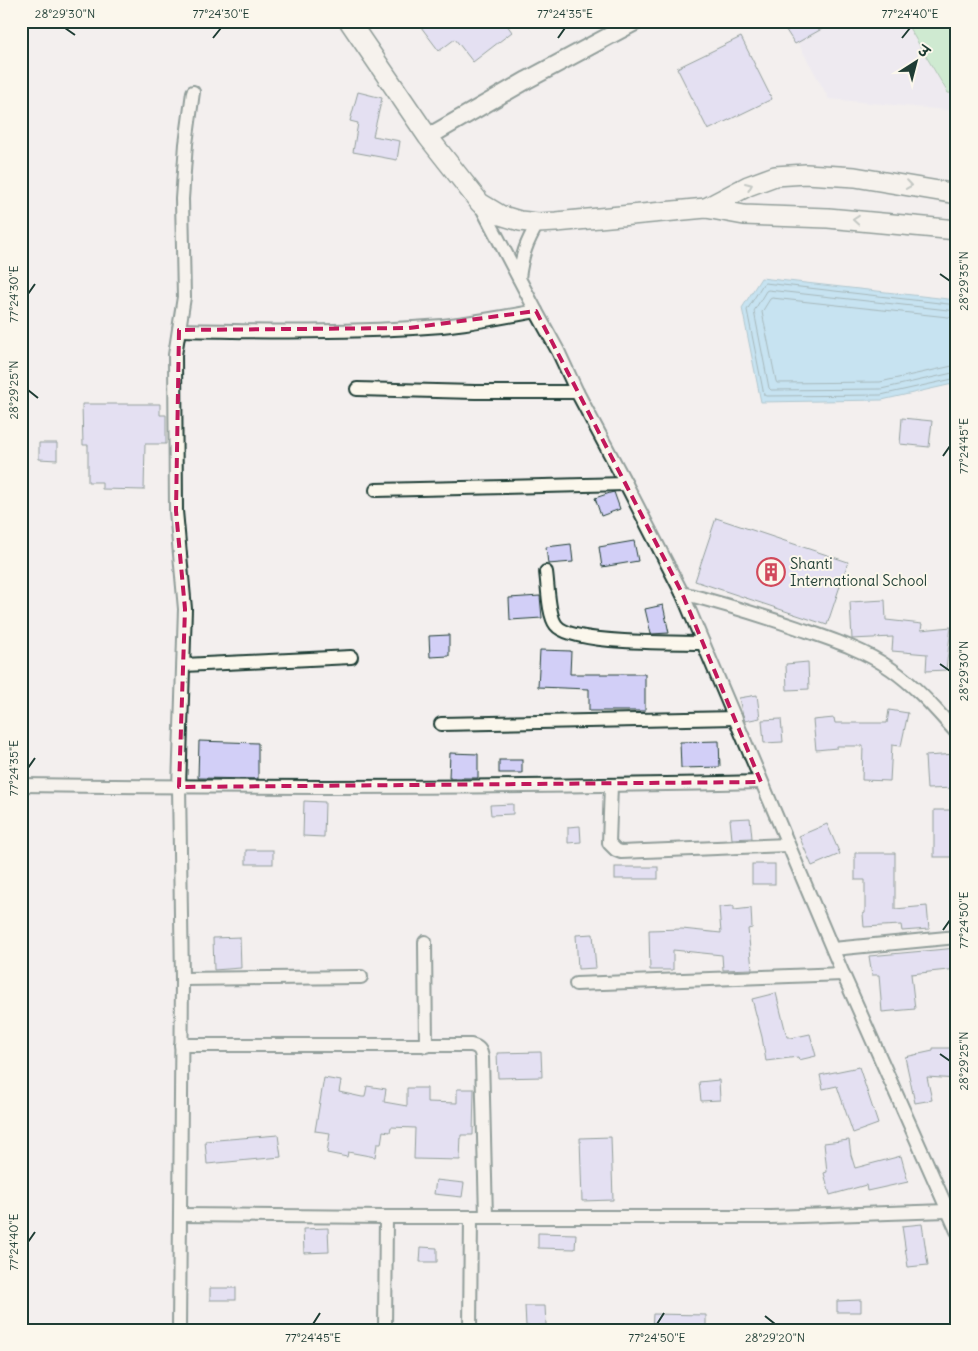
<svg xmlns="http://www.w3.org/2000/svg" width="978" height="1351" font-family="Delius,'Playpen Sans Deva',sans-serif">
<rect width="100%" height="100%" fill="#f3efee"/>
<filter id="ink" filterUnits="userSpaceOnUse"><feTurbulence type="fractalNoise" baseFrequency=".02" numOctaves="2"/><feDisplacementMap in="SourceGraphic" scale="10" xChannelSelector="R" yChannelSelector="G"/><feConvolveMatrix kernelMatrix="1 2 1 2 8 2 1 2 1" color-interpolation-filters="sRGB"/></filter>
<g filter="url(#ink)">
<!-- built -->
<polygon fill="#e9e5f1" points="786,21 957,21 957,111 829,99"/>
<!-- green -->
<polygon fill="#a5e5ae" stroke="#629171" points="905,21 957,21 957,94 948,93"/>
<!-- water -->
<polygon fill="#92d4f3" stroke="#6498a7" points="761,278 957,300 957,383 882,400 761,402 742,308"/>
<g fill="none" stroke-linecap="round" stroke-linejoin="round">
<!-- shore -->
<g stroke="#4d7980" stroke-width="1">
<polyline points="957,305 765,283 763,284 747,310 764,395 766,396 881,395 957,378"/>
<polyline points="957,311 768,290 766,291 754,311 769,388 771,390 881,389 957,372"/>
<polyline points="957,318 772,298 770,299 762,312 776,381 777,383 880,382 957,365"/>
</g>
</g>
<!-- building -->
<g fill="#d2cff7" stroke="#1f3d34">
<polygon points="428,21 504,21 512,32 473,62 455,39 439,51 421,27"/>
<polygon points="780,21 836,21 795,44"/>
<polygon points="741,37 772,99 708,130 677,68"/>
<polygon points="358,92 382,98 373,136 400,141 397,160 353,152 358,123 350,121"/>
<polygon points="82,404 160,404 160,415 166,415 166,444 145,444 144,490 102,489 102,482 88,482 88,445 83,445"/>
<polygon points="902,418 932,421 929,447 900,444"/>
<polygon points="39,443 57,443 57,460 39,459"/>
<polygon points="614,492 620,509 601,516 595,498 610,493"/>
<polygon points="716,518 848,562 827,625 695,581"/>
<polygon points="634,541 638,561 602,567 599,547"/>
<polygon points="571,544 573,562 548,564 546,547"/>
<polygon points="540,596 542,618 510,620 509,598"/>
<polygon points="885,600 886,620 922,624 921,630 951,627 946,670 926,671 927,654 892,651 893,637 852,639 850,602"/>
<polygon points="663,605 669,633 651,634 645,609"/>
<polygon points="449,635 449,656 430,657 429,636"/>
<polygon points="540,650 571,651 570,674 645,674 645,711 589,711 589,689 538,687"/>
<polygon points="808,662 809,689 787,690 786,664"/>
<polygon points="757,695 760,718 745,721 742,712 739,698"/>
<polygon points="889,710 908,713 901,746 892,745 890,781 862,780 863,746 837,746 837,748 816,750 813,720 834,718 835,723 887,723"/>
<polygon points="781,719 783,742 764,743 762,720"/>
<polygon points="199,741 258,743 258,779 198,778"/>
<polygon points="719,741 720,767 681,768 680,742"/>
<polygon points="450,753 478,754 478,778 449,778"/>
<polygon points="957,754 957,788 927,789 925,756"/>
<rect x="499" y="760" width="23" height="13"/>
<polygon points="304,801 325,802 324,837 303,836"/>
<polygon points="513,804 513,814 491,815 490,805"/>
<rect x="934" y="810" width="23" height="47"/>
<polygon points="750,818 752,838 732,839 730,819"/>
<polygon points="827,824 840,854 812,866 799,836"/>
<polygon points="580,826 581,842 568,843 568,827"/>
<rect x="246" y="850" width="27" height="14"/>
<polygon points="855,853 895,853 895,909 927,906 929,929 902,931 901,925 864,927 863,914 865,913 865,880 855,880"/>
<rect x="752" y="864" width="23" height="20"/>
<rect x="615" y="867" width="43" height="12"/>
<polygon points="734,906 734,910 751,908 752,928 748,929 752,969 723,970 722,955 673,950 673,970 650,970 649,930 682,929 721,933 719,907"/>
<polygon points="593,934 596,968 578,969 576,935"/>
<polygon points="240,937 241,968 214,970 213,938"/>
<polygon points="957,948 957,969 911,974 915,1009 882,1012 879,975 872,975 869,956"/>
<polygon points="776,993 787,1037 790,1037 791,1038 810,1034 816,1056 799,1060 798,1057 766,1061 762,1037 752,999"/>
<polygon points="933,1048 957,1048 957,1079 927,1077 932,1100 915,1103 905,1057 933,1051"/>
<polygon points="541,1052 542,1077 498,1078 497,1053"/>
<polygon points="859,1067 878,1124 853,1133 837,1086 823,1089 820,1075"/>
<polygon points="324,1078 341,1081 339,1092 362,1097 365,1097 367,1086 386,1089 384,1102 407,1106 407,1088 427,1088 427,1102 457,1103 457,1089 474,1089 473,1135 461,1135 460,1160 414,1159 415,1128 391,1127 390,1132 383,1131 381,1144 377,1144 375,1157 348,1152 347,1157 327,1153 330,1133 315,1131"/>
<polygon points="719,1080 720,1100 701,1101 699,1082"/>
<polygon points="278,1135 281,1157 207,1164 205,1141"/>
<polygon points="611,1137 613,1200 582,1201 580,1138"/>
<polygon points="849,1140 851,1155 855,1168 901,1156 908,1182 867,1191 866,1185 830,1195 824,1173 827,1172 824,1143"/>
<polygon points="436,1180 464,1183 462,1197 434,1194"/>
<polygon points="922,1224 928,1265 908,1267 902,1226"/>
<polygon points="328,1228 329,1252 304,1253 303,1229"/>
<polygon points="538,1233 576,1234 575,1249 538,1248"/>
<polygon points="421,1247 437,1248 437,1262 420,1262"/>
<rect x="210" y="1288" width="26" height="12"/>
<polygon points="861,1300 861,1312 837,1312 837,1301"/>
<polygon points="525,1306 545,1306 546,1325 526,1326"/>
<polygon points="653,1314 706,1315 706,1330 652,1330"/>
</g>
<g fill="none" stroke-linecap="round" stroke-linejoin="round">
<defs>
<g id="minor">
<polyline points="480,204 536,311 558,351 577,392 626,484 682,593 843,974 957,1231"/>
<path d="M519 278C522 255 526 243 538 223"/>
<path d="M179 330C266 332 354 333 442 326 473 323 504 317 536 311"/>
<polyline points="357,389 475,392 577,392"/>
<polyline points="376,490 626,484"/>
<path d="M546 572C548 585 548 615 556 625 571 645 676 642 703 643"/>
<path d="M682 593C721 603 760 615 798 628 830 639 863 649 891 669 917 687 936 710 957 733"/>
<polyline points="184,665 351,657"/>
<polyline points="441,724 736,718"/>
<path d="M21 785C268 788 514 788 761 782"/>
<polyline points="611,785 609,843 616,850 621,852 788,845"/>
<polyline points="425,942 426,1046"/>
<polyline points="833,949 957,937"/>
<polyline points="182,979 361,977"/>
<polyline points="576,984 843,974"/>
<path d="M181 1045H471C479 1047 481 1050 482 1058L486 1217"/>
<polyline points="180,1215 386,1217 771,1217 947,1211"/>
<polyline points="179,1330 182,979 179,787 185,609 176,511 175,355 184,297 182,199 186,144 193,92"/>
<polyline points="385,1330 386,1217"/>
<polyline points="470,1330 471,1217"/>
</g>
<polyline id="tertiary" points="428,137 527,80 637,21"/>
<g id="secondary">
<polyline points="349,21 428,137 480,203 500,215 520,221 538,223 556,222 706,208 744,215 828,218 957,230"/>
<polyline points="706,208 748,186 775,176 806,174 855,177 957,194"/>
</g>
</defs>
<!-- minor casing -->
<use href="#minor" stroke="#1f3d34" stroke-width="16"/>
<!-- tertiary casing -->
<use href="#tertiary" stroke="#1f3d34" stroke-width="20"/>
<!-- secondary casing -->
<use href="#secondary" stroke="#1f3d34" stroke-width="22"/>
<!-- minor -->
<use href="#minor" stroke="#fbf7ec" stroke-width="12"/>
<!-- tertiary -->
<use href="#tertiary" stroke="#fbf7ec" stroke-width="16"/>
<!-- secondary -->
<use href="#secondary" stroke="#fbf7ec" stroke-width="19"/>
</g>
<!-- one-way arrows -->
<defs><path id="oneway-chevron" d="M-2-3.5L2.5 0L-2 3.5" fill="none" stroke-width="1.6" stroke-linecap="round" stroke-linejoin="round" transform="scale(1.25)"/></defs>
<g stroke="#8d9a90">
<use href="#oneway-chevron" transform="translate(909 185) rotate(8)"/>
<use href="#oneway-chevron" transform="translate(749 186) rotate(-23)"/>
<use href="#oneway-chevron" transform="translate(856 220) rotate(-175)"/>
</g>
</g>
<!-- marked area -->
<path d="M0 0H978V1351H0ZM536 311 682 593 761 782 179 787 185 609 176 511 179 330 409 328Z" fill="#f3efee" fill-opacity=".55" fill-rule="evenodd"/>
<path fill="none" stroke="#c2185b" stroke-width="4" stroke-dasharray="10 6" stroke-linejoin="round" d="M536 311 682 593 761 782 179 787 185 609 176 511 179 330 409 328Z"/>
<!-- ticks -->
<path fill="none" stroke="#1f3d34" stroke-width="2" d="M65 28 75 35M213 38 221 28M558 38 565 28M902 38 910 28M940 274 950 281M28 294 35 284M28 390 38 398M943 456 950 446M940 664 950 671M28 768 35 758M943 930 950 920M940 1054 950 1061M28 1242 35 1232M765 1316 775 1324M313 1324 320 1313M657 1324 664 1313"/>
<!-- icons -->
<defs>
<symbol id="building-ring" viewBox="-11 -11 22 22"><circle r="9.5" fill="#fbf7ec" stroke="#d1495b" stroke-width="1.5"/><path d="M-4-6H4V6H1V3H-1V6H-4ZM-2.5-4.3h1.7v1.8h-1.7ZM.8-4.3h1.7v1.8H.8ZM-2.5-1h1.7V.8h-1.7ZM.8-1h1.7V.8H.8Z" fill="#d1495b"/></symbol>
</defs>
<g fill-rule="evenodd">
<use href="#building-ring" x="755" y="556" width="32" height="32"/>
</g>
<g text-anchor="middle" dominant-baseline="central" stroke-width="4" stroke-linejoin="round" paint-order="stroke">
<!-- poi labels -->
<g font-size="15" fill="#1f3d34" stroke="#fbf7ec" text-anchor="start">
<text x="790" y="563">Shanti<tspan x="790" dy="17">International School</tspan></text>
</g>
</g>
<!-- margin -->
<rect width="978" height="1351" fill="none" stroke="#fbf7ec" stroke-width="55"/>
<!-- north arrow -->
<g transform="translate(916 62) rotate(36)" stroke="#fbf7ec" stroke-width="4" paint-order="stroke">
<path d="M0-4L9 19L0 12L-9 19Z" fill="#1f3d34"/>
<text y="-8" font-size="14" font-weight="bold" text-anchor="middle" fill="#1f3d34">उ</text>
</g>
<rect x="28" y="28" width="922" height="1296" fill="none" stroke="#1f3d34" stroke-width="2"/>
<g font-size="12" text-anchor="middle" fill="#1f3d34">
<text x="65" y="18">28°29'30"N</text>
<text x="221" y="18">77°24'30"E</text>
<text x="565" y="18">77°24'35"E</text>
<text x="910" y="18">77°24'40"E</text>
<text transform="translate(964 281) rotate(-90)" y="4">28°29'35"N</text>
<text transform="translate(14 294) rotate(-90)" y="4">77°24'30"E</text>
<text transform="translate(14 390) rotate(-90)" y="4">28°29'25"N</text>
<text transform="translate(964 446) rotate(-90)" y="4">77°24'45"E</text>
<text transform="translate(964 671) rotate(-90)" y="4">28°29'30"N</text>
<text transform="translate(14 768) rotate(-90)" y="4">77°24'35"E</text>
<text transform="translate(964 920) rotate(-90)" y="4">77°24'50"E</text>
<text transform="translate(964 1061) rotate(-90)" y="4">28°29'25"N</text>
<text transform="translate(14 1242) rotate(-90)" y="4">77°24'40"E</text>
<text x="313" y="1342">77°24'45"E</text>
<text x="657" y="1342">77°24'50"E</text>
<text x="775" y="1342">28°29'20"N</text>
</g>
</svg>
